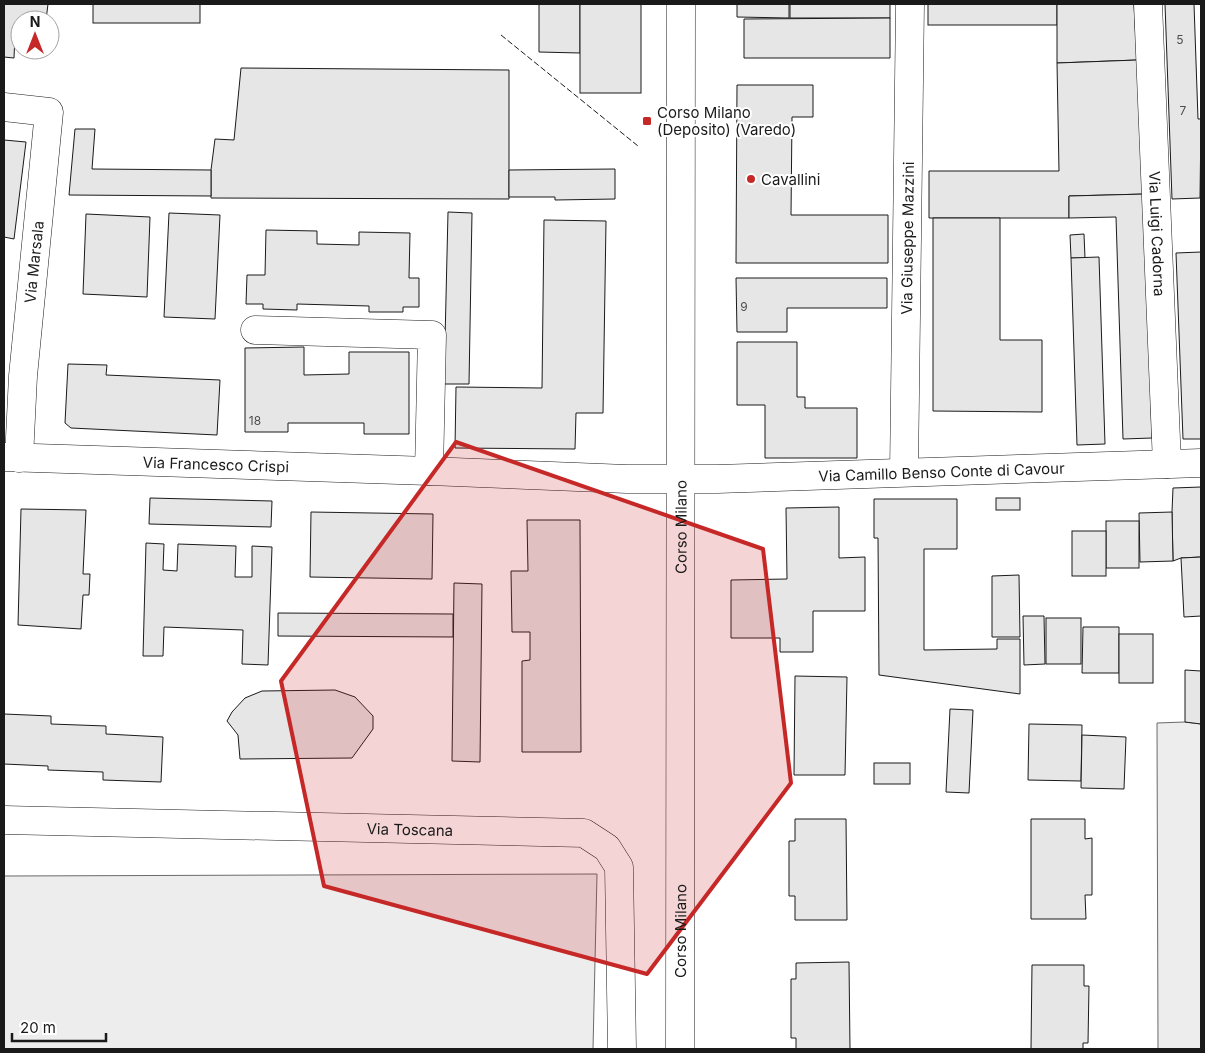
<svg xmlns="http://www.w3.org/2000/svg" width="1205" height="1053" font-family="Inter,sans-serif">
<rect width="100%" height="100%" fill="#fff"/>
<!-- green -->
<g fill="#ededed" stroke="#6a6a6a">
<polygon points="1185,722 1201,724 1201,1049 1158,1049 1157,723"/>
<polygon points="597,874 593,1049 4,1049 4,876"/>
</g>
<!-- building -->
<g fill="#e6e6e6" stroke="#1a1a1a">
<polygon points="4,4 48,4 46,20 20,20 20,36 15,35 14,58 4,57"/>
<rect x="93" y="4" width="107" height="19"/>
<polygon points="539,4 580,4 580,53 539,52"/>
<rect x="580" y="4" width="61" height="89"/>
<polygon points="737,4 789,4 789,18 737,17"/>
<rect x="790" y="4" width="100" height="14"/>
<rect x="928" y="4" width="129" height="21"/>
<polygon points="1057,4 1134,4 1137,60 1057,63"/>
<polygon points="1165,4 1194,4 1198,119 1201,119 1200,198 1172,199"/>
<polygon points="890,18 890,58 744,58 744,19"/>
<polygon points="1137,60 1145,194 1069,196 1069,218 929,218 929,171 1059,171 1057,63"/>
<polygon points="241,68 509,70 509,199 211,198 211,170 215,139 234,140"/>
<polygon points="737,85 813,85 813,117 792,117 791,215 888,215 888,263 736,263"/>
<polygon points="75,129 95,129 92,169 211,170 211,196 69,195"/>
<polygon points="4,140 26,142 14,239 4,237"/>
<polygon points="615,169 615,199 555,200 555,197 509,197 509,170"/>
<polygon points="1145,194 1152,438 1123,439 1116,217 1069,218 1069,196"/>
<polygon points="448,212 472,213 469,384 444,384"/>
<polygon points="169,213 220,215 215,319 164,317"/>
<polygon points="86,214 150,217 147,297 83,294"/>
<polygon points="933,218 1000,218 1000,340 1042,340 1042,412 933,411"/>
<polygon points="544,220 606,221 603,413 576,413 575,449 455,448 456,387 542,388"/>
<polygon points="266,230 317,231 317,244 359,245 359,232 410,233 409,278 419,278 419,307 403,307 403,312 369,312 369,306 297,304 297,310 263,309 263,304 246,304 247,275 265,275"/>
<polygon points="1084,234 1085,258 1071,258 1070,235"/>
<polygon points="1201,252 1201,439 1183,439 1176,253"/>
<polygon points="1099,257 1105,444 1077,445 1071,258"/>
<polygon points="736,278 887,278 887,308 787,308 787,332 737,332"/>
<polygon points="737,342 797,342 797,397 805,397 805,408 857,408 857,458 765,458 765,405 737,405"/>
<polygon points="304,347 304,375 349,374 349,352 409,352 409,434 364,434 364,423 288,423 288,432 245,432 245,348"/>
<polygon points="68,364 107,365 106,375 220,380 217,435 71,428 65,423"/>
<polygon points="1201,487 1201,557 1181,558 1173,561 1172,512 1173,488"/>
<polygon points="150,498 272,501 271,527 149,524"/>
<rect x="996" y="498" width="24" height="12"/>
<polygon points="874,499 957,499 957,549 924,549 924,650 997,649 997,639 1020,639 1020,694 879,675 878,538 874,538"/>
<polygon points="839,507 839,558 865,557 865,611 813,611 813,652 780,652 780,638 731,638 731,580 787,579 786,508"/>
<polygon points="21,509 86,510 83,574 90,574 89,595 83,595 81,629 18,625"/>
<polygon points="311,512 433,514 432,579 310,577"/>
<polygon points="1172,512 1173,561 1140,562 1139,513"/>
<polygon points="527,520 580,520 581,752 522,752 522,661 530,660 530,632 512,632 511,571 528,571"/>
<rect x="1106" y="521" width="33" height="47"/>
<rect x="1072" y="531" width="34" height="45"/>
<polygon points="146,543 164,544 163,570 177,571 178,544 236,546 235,577 252,577 252,546 272,547 268,665 242,664 243,630 164,627 163,656 143,656"/>
<polygon points="1201,557 1201,616 1184,617 1181,558"/>
<polygon points="1019,575 1020,637 992,637 992,576"/>
<polygon points="454,583 482,584 480,762 452,761"/>
<polygon points="278,613 453,614 453,637 278,636"/>
<polygon points="1023,616 1044,616 1045,664 1024,665"/>
<rect x="1046" y="618" width="35" height="46"/>
<polygon points="1083,627 1119,627 1119,673 1082,673"/>
<rect x="1119" y="634" width="34" height="49"/>
<polygon points="1185,670 1201,671 1201,724 1185,722"/>
<polygon points="795,676 847,677 845,775 794,775"/>
<polygon points="335,690 355,697 373,716 373,729 352,758 240,759 238,735 227,721 232,712 245,698 262,691"/>
<polygon points="950,709 973,710 969,793 946,792"/>
<polygon points="4,714 51,716 51,724 106,726 106,734 163,737 161,782 103,780 103,772 48,770 48,766 4,764"/>
<polygon points="1029,724 1082,725 1081,781 1028,780"/>
<polygon points="1082,735 1126,737 1124,789 1081,788"/>
<rect x="874" y="763" width="36" height="21"/>
<polygon points="795,819 846,819 847,920 795,920 795,896 789,896 789,841 795,841"/>
<polygon points="1031,819 1085,819 1085,839 1092,838 1092,895 1085,895 1086,919 1031,919"/>
<polygon points="849,962 850,1049 796,1049 796,1038 791,1038 791,979 796,979 796,963"/>
<polygon points="1032,965 1084,965 1084,986 1089,986 1088,1043 1083,1043 1083,1049 1031,1049"/>
</g>
<g fill="none" stroke-linecap="round" stroke-linejoin="round">
<defs>
<g id="minor">
<path id="s1" d="M1148 4 1167 464"/>
<polyline points="4,107 49,112 23,376 19,458"/>
<polyline points="255,330 432,335 429,471"/>
<path id="s2" d="M4 457 429 471 627 479H717L1201 463"/>
<path id="s3" d="M904 472 910 4"/>
<path id="s4" d="M4 820 584 833 607 848 619 867 622 1049"/>
</g>
<g id="secondary">
<path id="s5" d="M680 1049 681 4"/>
</g>
</defs>
<!-- minor casing -->
<use href="#minor" stroke="#1a1a1a" stroke-width="29"/>
<!-- secondary casing -->
<use href="#secondary" stroke="#1a1a1a" stroke-width="29"/>
<!-- minor -->
<use href="#minor" stroke="#fff" stroke-width="28"/>
<!-- secondary -->
<use href="#secondary" stroke="#fff" stroke-width="28"/>
<!-- fence -->
<polyline stroke="#1a1a1a" stroke-width="1" stroke-dasharray="6 2.5" stroke-linecap="butt" points="501,35 638,146"/>
</g>
<!-- marked area -->
<path fill="#c62828" fill-opacity="0.2" stroke="#c62828" stroke-width="4" stroke-linejoin="round" d="M456 442 763 549 791 783 647 974 324 886 281 681Z"/>
<!-- markers -->
<g fill="#c62828" stroke="#fff" stroke-width="2">
<rect x="642" y="116" width="10" height="10" rx="2.5"/>
<circle cx="751" cy="179" r="5"/>
</g>
<g text-anchor="middle" dominant-baseline="central" stroke-width="4" stroke-linejoin="round" paint-order="stroke">
<!-- number labels -->
<g font-size="12" fill="#4d4d4d">
<text x="1180" y="39">5</text>
<text x="1183" y="110">7</text>
<text x="744" y="306">9</text>
<text x="255" y="420">18</text>
</g>
<!-- poi labels -->
<g font-size="15" fill="#1a1a1a" stroke="#fff" text-anchor="start">
<text x="657" y="112">Corso Milano<tspan x="657" dy="17">(Deposito) (Varedo)</tspan></text>
<text x="761" y="179">Cavallini</text>
</g>
<!-- street labels -->
<g font-size="15" fill="#1a1a1a" stroke="#fff">
<text stroke="none"><textPath href="#s1" startOffset="230">Via Luigi Cadorna</textPath></text>
<text stroke="none"><textPath href="#s3" startOffset="234">Via Giuseppe Mazzini</textPath></text>
<text transform="translate(34 262) rotate(-84)">Via Marsala</text>
<text stroke="none"><textPath href="#s2" startOffset="212">Via Francesco Crispi</textPath></text>
<text stroke="none"><textPath href="#s2" startOffset="938">Via Camillo Benso Conte di Cavour</textPath></text>
<text stroke="none"><textPath href="#s5" startOffset="522">Corso Milano</textPath></text>
<text stroke="none"><textPath href="#s4" startOffset="406">Via Toscana</textPath></text>
<text stroke="none"><textPath href="#s5" startOffset="118">Corso Milano</textPath></text>
</g>
</g>
<!-- border -->
<rect width="1205" height="1053" fill="none" stroke="#1a1a1a" stroke-width="10"/>
<!-- north arrow -->
<g transform="translate(35 35)"><circle r="24" fill="#ffffff" stroke="#a3a3a3"/>
<path d="M0-4L9 19L0 12L-9 19Z" fill="#c62828"/>
<text y="-8" font-size="14" font-weight="bold" text-anchor="middle" fill="#1a1a1a">N</text>
</g>
<!-- scale -->
<path d="M12 1033v8h94v-8" fill="none" stroke="#1a1a1a" stroke-width="2.5"/>
<text x="20" y="1033" font-size="15" fill="#1a1a1a" stroke="#ffffff" stroke-width="4" paint-order="stroke">20 m</text>
</svg>
